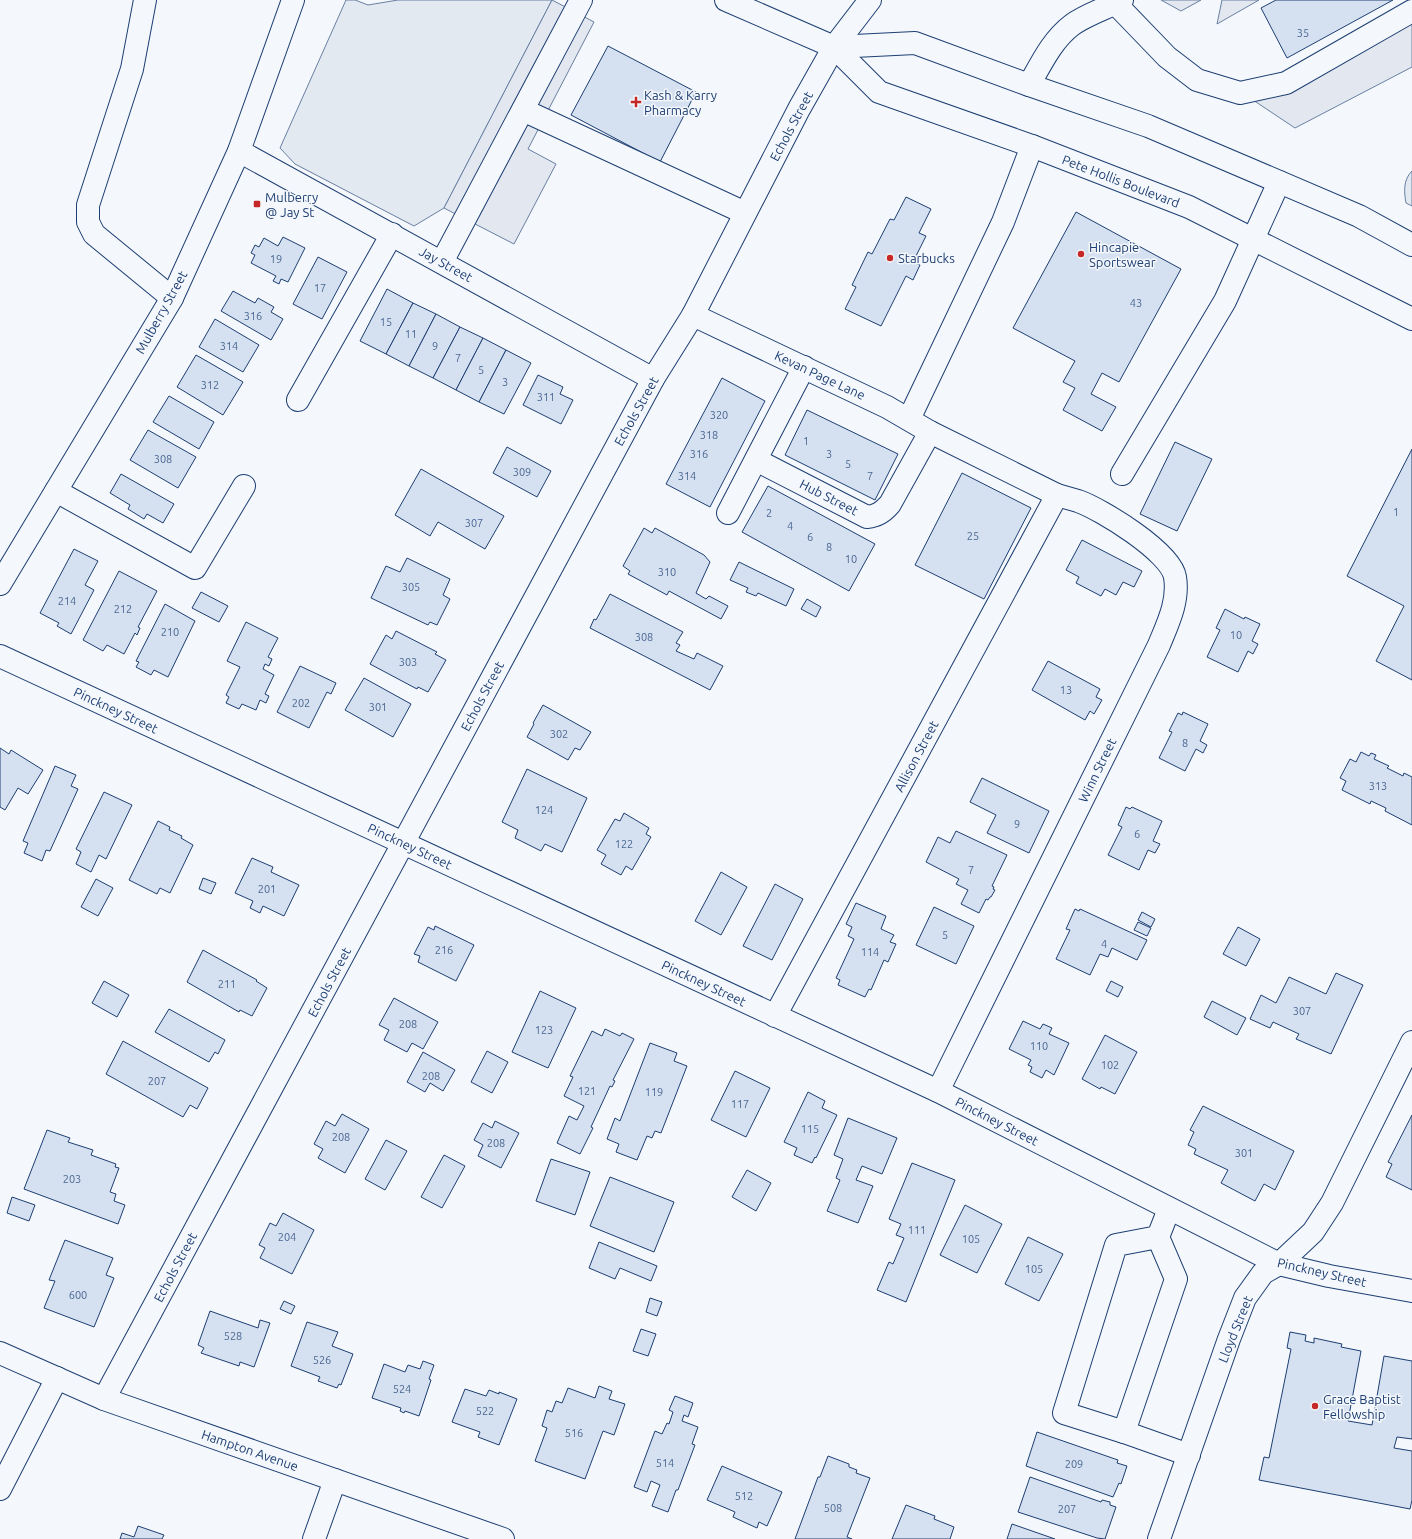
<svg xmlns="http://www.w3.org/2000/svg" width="1412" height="1539" font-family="Ubuntu,sans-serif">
<rect width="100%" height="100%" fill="#f4f7fb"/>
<!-- green -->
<g fill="#e3e9f0" stroke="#687fa3">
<polygon points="346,0 355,0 368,5 398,0 552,0 444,208 414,226 295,164 280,148"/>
<path d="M1412 171V206L1406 203C1404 192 1403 180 1412 171Z"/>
</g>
<!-- parking -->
<g fill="#e3e8f0" stroke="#687fa3">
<polygon points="552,0 594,22 528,149 556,164 514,244 444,208"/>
<polygon points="1161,0 1201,0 1181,11"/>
<polygon points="1222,0 1259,0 1217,24"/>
<polygon points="1412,19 1412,67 1295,128 1247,96"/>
</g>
<!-- building -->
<g fill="#d5e0f0" stroke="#1d3f73">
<polygon points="1276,0 1393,0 1287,58 1261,8"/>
<polygon points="608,46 696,92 660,162 571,115"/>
<polygon points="906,197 931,209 919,233 926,236 913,262 920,265 913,280 906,276 881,326 845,309 856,287 852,285 868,252 872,254 890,219 894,220"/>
<polygon points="1076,212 1181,269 1119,382 1102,373 1091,394 1116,407 1102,431 1063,410 1075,388 1063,382 1075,361 1013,328"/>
<polygon points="283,237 305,248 288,282 281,279 279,284 273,281 276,276 251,263 255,255 251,253 255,245 259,247 264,238 278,246"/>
<polygon points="318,257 347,272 322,319 293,304"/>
<polygon points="387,289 413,303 386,354 360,341"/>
<polygon points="233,291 255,303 258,298 274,307 271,312 283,319 271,340 221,311"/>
<polygon points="413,303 436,314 409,366 386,354"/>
<polygon points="436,314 460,327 433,378 409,366"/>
<polygon points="215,319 259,345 243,372 199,347"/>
<polygon points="460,327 483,338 456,390 433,378"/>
<polygon points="483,338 506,350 479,402 456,390"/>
<polygon points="506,350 531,363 504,414 479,402"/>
<polygon points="196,355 243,382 223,415 177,387"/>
<polygon points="538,375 563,387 560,394 573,400 561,424 523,405"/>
<polygon points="722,378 765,401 710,507 666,484"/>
<polygon points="169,396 214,422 199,449 153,422"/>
<polygon points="807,410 898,454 875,500 785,455"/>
<polygon points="148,430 196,457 178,488 130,460"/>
<polygon points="1175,442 1212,459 1177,531 1140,514"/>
<polygon points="507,447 551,471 537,497 493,473"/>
<polygon points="1412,449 1412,680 1376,661 1404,606 1347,576"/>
<polygon points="421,469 504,516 485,549 438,522 430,536 395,515"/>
<polygon points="962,473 1031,508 984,599 915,565"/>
<polygon points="121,474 174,504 163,523 147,514 144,519 128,509 130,505 110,493"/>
<polygon points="768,486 875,544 849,591 742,532"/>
<polygon points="644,528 652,533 655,528 704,555 710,562 696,593 706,599 709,596 728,606 721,619 669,591 667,595 628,574 630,571 623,566"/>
<polygon points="1082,540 1142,571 1134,587 1123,582 1116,595 1105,589 1101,596 1076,583 1079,577 1066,570"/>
<polygon points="74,549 98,561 85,585 94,590 71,634 57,626 59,623 40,613"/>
<polygon points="407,558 450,579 443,595 450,599 437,625 430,622 428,625 371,598 386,566 400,572"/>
<polygon points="739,562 794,589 786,606 758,593 756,596 746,592 748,588 730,580"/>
<polygon points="119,571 157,591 138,627 140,628 137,635 135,633 124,654 107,645 103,651 83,640"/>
<polygon points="201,592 228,606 219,622 192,608"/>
<polygon points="610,594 683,632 676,643 680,645 676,651 694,659 697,653 723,666 710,690 590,628 594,619 596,620"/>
<polygon points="807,599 821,607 816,617 801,609"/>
<polygon points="165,604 195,621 168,677 154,670 151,675 136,667 139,662 136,661"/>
<polygon points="1225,609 1244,619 1245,617 1260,624 1252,641 1258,644 1253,654 1248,651 1238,672 1207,657 1220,630 1216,628"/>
<polygon points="246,622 278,638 268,657 272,659 269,666 265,664 263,669 274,675 265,694 269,696 266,703 260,700 256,710 242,704 239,709 226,703 229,697 226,695 240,667 227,661"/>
<polygon points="396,631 437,652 435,654 446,660 428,692 418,687 417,689 370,664 386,635 392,639"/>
<polygon points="1048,661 1100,689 1096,697 1102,700 1094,714 1090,711 1085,720 1032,690"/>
<polygon points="300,666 336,683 331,694 327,692 309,728 277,712"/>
<polygon points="364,678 411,704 393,737 345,710"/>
<polygon points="543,705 591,732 580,750 575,748 568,760 527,737 534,724 533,723"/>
<polygon points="1183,712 1208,724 1200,741 1207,745 1203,753 1196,749 1185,771 1159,758 1172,732 1169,731 1178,713 1182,715"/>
<polygon points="0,748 9,754 11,750 43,770 28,794 18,788 5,810 0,807"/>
<polygon points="1361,752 1369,756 1371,753 1376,755 1374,759 1389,766 1387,768 1403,776 1404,773 1412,777 1412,825 1385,811 1386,808 1371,801 1370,804 1342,790 1346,781 1340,778 1350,759 1356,762"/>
<polygon points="55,766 76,775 71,786 78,789 50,851 46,850 42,861 24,853 28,843 23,841"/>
<polygon points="527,769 587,798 562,852 545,844 541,851 515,838 518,830 502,822"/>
<polygon points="982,778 1049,811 1029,853 987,833 996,815 970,802"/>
<polygon points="104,792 132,805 106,859 99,855 91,872 76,864 81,852 76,849"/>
<polygon points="1126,807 1130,809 1132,807 1162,821 1153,841 1160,844 1155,853 1148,850 1139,870 1108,855 1122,827 1118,825"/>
<polygon points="624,813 649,828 646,834 651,837 632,870 626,866 621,875 601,864 606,855 597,850 615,819 620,821"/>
<polygon points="158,821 170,827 169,830 182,836 181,838 193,845 170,893 160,888 157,894 129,880"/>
<polygon points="956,831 1007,855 992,886 994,887 993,889 995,890 991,897 990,897 988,900 986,899 979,913 961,904 968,890 956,884 959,879 926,862 938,837 950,843"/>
<polygon points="252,858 273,867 271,872 299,885 284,916 263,906 260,913 250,908 253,901 235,893"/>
<polygon points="721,872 747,887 721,935 695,921"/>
<polygon points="203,878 216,883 211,894 199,889"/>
<polygon points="96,879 113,888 98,916 81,907"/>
<polygon points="775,884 803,899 772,960 743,946"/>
<polygon points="856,903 886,916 881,929 894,935 890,942 896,944 888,962 884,960 871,990 869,989 865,997 838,985 840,980 836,978 854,939 848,936 852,927 846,924"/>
<polygon points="934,907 974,926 956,964 916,945"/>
<polygon points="1075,909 1079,911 1080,909 1147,940 1137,960 1112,948 1108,957 1100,954 1090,975 1056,959 1070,930 1066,929"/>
<polygon points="1142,912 1155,919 1151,927 1138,920"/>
<polygon points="1138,922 1151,928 1147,936 1134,930"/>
<polygon points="435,926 474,945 456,981 418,962 420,956 414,954 428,927 434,930"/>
<polygon points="1238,927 1260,939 1246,966 1223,954"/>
<polygon points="203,950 257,980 256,981 267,988 252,1016 240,1010 239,1012 187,982"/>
<polygon points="1336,973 1363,985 1331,1054 1296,1039 1299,1034 1273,1022 1270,1028 1250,1019 1261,995 1276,1003 1289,977 1326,994"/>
<polygon points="104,981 129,995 117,1017 92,1003"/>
<polygon points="1111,981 1123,987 1118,997 1106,991"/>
<polygon points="540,991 576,1008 548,1068 512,1052"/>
<polygon points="394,998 438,1022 423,1049 412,1043 407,1052 384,1040 389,1030 379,1025"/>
<polygon points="1212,1001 1246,1018 1237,1035 1204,1017"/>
<polygon points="169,1009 225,1040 218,1054 215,1052 209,1062 155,1032"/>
<polygon points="1023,1021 1040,1029 1043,1024 1052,1028 1049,1034 1069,1043 1054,1075 1046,1070 1042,1078 1030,1072 1032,1067 1028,1065 1031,1060 1009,1049"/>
<polygon points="605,1029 620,1036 622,1033 634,1039 613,1080 615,1081 612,1087 610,1086 591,1127 593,1128 580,1154 557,1143 569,1116 577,1120 584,1106 564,1096 573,1077 570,1076 592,1031 602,1036"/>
<polygon points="1105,1035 1137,1052 1115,1094 1101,1087 1100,1089 1082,1079"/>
<polygon points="123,1041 208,1088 197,1109 190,1105 183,1117 106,1074"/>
<polygon points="650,1043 677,1053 674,1061 687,1066 661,1133 655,1131 652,1138 647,1136 637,1160 616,1152 619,1144 607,1139 615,1118 620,1121"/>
<polygon points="487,1051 508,1062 492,1093 471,1082"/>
<polygon points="423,1052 455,1070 443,1091 430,1083 425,1092 407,1082"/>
<polygon points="735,1071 770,1088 746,1137 711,1120"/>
<polygon points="808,1092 825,1101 822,1108 837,1115 816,1158 815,1157 812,1163 794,1155 797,1148 784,1142"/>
<polygon points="1203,1106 1294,1151 1275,1190 1264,1184 1255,1201 1221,1183 1228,1170 1194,1154 1196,1149 1188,1145 1194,1132 1190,1130"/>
<polygon points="342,1114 369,1129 345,1173 318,1158 323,1149 314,1144 326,1121 335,1126"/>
<polygon points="1412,1115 1412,1190 1386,1177 1392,1164 1388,1162"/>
<polygon points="848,1118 897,1138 882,1174 862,1166 856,1180 873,1186 858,1223 827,1211 840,1180 836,1178 843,1159 834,1155"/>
<polygon points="495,1121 519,1133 501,1168 478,1156 483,1145 474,1140 483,1123 492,1128"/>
<polygon points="47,1130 70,1138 68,1142 93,1150 91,1155 116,1164 115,1167 119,1168 110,1192 116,1194 114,1201 125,1205 118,1224 24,1189"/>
<polygon points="386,1140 407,1151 385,1190 365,1179"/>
<polygon points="444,1155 465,1166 442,1208 421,1197"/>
<polygon points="551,1159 590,1172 575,1215 536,1201"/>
<polygon points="912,1163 955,1180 906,1302 877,1290 889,1262 893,1264 904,1238 896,1235 901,1224 889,1219"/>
<polygon points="747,1170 771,1183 756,1211 732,1197"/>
<polygon points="610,1177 674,1202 654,1252 590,1226"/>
<polygon points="12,1197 35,1205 29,1221 7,1213"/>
<polygon points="965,1205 1002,1224 977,1273 940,1255"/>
<polygon points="283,1213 314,1230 292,1274 260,1258 265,1248 259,1245 270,1223 276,1226"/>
<polygon points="1028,1237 1063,1254 1039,1301 1005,1284"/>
<polygon points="65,1240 113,1258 106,1275 114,1278 94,1327 44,1308 55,1281 49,1280"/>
<polygon points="599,1242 657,1266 651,1281 620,1268 615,1279 589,1268"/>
<polygon points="650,1298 662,1302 657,1316 646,1312"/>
<polygon points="284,1301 295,1306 291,1314 280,1309"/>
<polygon points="210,1311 258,1328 260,1320 270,1323 254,1367 240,1362 239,1366 201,1353 204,1348 198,1345"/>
<polygon points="307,1322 338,1332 332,1346 353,1354 341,1385 339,1384 337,1388 318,1381 320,1377 291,1366"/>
<polygon points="641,1329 656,1334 648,1356 633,1351"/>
<polygon points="1290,1332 1306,1335 1305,1341 1314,1343 1314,1338 1342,1344 1341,1347 1361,1351 1348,1421 1372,1425 1384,1356 1412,1361 1412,1439 1397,1437 1394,1448 1412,1451 1412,1500 1410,1509 1259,1480 1264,1457 1269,1458 1291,1349 1287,1348"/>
<polygon points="423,1361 434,1365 429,1379 431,1380 419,1416 405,1411 404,1413 400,1411 401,1408 372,1398 384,1364 405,1372 408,1365 420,1369"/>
<polygon points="599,1386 612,1391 609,1399 625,1404 614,1435 603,1431 585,1479 535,1461 547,1428 542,1426 547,1410 552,1412 556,1401 562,1403 568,1388 595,1398"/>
<polygon points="465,1389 486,1396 489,1390 499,1394 499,1392 517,1399 499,1445 478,1437 480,1432 452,1422"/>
<polygon points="675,1396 693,1403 688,1417 684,1415 682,1421 698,1427 692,1444 695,1445 678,1490 676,1490 668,1512 652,1506 660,1485 651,1481 647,1492 634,1487 655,1431 662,1434 667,1423 669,1424 673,1412 669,1410"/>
<polygon points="1037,1432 1118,1460 1117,1463 1127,1466 1121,1484 1119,1483 1113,1497 1026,1466"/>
<polygon points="828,1456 849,1464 849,1467 857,1470 856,1473 870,1478 847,1537 852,1539 795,1539 818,1477 820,1477"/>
<polygon points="722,1466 782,1492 767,1526 759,1522 757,1528 733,1517 735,1512 707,1500"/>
<polygon points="1030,1477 1101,1502 1102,1500 1110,1502 1110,1505 1116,1507 1105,1539 1097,1538 1018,1512"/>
<polygon points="906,1505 935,1516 934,1519 954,1527 950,1539 892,1539"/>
<polygon points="1012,1524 1055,1539 1007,1539"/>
<polygon points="138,1526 164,1535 162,1539 120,1539 122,1533 134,1537"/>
</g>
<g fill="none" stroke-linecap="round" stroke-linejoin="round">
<defs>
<g id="minor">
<polyline points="145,0 132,69 88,205 88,222 94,234 172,298"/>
<polyline points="1115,3 1167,57 1197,80 1240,93 1286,83 1412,11"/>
<path d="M1029 85C1041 64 1052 40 1072 25 1085 15 1107 8 1122 0"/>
<polyline points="523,110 745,213"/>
<polyline points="239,151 653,379"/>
<polyline points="442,262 581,0"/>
<path d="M693 315 887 407 930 432 1057 495C1064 497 1071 499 1078 501 1101 509 1171 552 1175 577 1179 601 1168 623 1159 645L938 1091"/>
<polyline points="298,400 392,234"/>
<polyline points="909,419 1003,222 1032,146"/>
<path d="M756 460 867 517C877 516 883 512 890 504L930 432"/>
<polyline points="1122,474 1225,301 1279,182"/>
<polyline points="56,491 195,568 244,486"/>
<polyline points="728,513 804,367"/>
<polyline points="0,584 172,298 239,151 293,0"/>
<polyline points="0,656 938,1091 1279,1264 1329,1276 1412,1291"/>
<polyline points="775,1016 1057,495"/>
<polyline points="1158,1237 1116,1245 1064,1413 1124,1432 1176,1279 1158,1237 1169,1209"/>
<polyline points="0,1353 104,1399 503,1539"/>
<polyline points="104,1399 653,379 693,315 799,109 834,47 870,0"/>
<polyline points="1124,1432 1189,1455"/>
<polyline points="0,1489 57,1378"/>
<polyline points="314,1539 335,1480"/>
<polyline points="1159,1539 1229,1339 1245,1298 1263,1273 1279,1264 1313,1232 1332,1203 1412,1042"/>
</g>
<g id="major">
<polyline points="726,0 834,47 879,92 1032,146 1189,207 1412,319"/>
<polyline points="834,47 915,43 1029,85 1148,126 1359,216 1412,245"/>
</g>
</defs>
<!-- minor casing -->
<use href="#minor" stroke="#1d3f73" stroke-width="24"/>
<!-- major casing -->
<use href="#major" stroke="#1d3f73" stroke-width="24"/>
<!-- minor -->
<use href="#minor" stroke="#f4f7fb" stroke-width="22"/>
<!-- major -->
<use href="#major" stroke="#f4f7fb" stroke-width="22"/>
</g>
<!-- markers -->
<g fill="#c62828" stroke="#f4f7fb" stroke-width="1.5">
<path d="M634 96h4v4h4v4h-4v4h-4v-4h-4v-4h4z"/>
<rect x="253" y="200" width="8" height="8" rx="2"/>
<circle cx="1081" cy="254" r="4"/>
<circle cx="890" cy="258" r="4"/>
<circle cx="1315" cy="1406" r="4"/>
</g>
<g text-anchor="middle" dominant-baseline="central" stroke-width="3" stroke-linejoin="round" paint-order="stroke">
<!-- number labels -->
<g font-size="11" fill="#4b6792">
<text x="1303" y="33">35</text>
<text x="276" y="259">19</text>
<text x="320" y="288">17</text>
<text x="1136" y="303">43</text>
<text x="253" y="316">316</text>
<text x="386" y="322">15</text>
<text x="411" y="334">11</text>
<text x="229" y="346">314</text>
<text x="435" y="346">9</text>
<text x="458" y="358">7</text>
<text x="481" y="370">5</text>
<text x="505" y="382">3</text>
<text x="210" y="385">312</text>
<text x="546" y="397">311</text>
<text x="719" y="415">320</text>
<text x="709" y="435">318</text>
<text x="806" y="441">1</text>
<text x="699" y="454">316</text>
<text x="829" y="454">3</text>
<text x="163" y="459">308</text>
<text x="848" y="464">5</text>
<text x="522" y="472">309</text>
<text x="687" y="476">314</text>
<text x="870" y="476">7</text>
<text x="1396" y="512">1</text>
<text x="769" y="513">2</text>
<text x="474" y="523">307</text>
<text x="790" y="526">4</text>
<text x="973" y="536">25</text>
<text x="810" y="537">6</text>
<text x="829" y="547">8</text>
<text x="851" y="559">10</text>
<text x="667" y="572">310</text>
<text x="411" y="587">305</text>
<text x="67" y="601">214</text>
<text x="123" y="609">212</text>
<text x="170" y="632">210</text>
<text x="1236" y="635">10</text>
<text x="644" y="637">308</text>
<text x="408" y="662">303</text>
<text x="1066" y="690">13</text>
<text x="301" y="703">202</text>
<text x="378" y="707">301</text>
<text x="559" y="734">302</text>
<text x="1185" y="743">8</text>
<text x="1378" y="786">313</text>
<text x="544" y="810">124</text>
<text x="1017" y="824">9</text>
<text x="1137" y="834">6</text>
<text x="624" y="844">122</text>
<text x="971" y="870">7</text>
<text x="267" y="889">201</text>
<text x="945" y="935">5</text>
<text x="1104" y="944">4</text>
<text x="444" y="950">216</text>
<text x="870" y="952">114</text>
<text x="227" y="984">211</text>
<text x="1302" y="1011">307</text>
<text x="408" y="1024">208</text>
<text x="544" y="1030">123</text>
<text x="1039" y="1046">110</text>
<text x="1110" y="1065">102</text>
<text x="431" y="1076">208</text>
<text x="157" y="1081">207</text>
<text x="587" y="1091">121</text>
<text x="654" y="1092">119</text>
<text x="740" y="1104">117</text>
<text x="810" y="1129">115</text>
<text x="341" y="1137">208</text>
<text x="496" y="1143">208</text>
<text x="1244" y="1153">301</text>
<text x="72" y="1179">203</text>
<text x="917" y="1230">111</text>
<text x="287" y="1237">204</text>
<text x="971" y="1239">105</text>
<text x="1034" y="1269">105</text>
<text x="78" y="1295">600</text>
<text x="233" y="1336">528</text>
<text x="322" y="1360">526</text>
<text x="402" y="1389">524</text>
<text x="485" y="1411">522</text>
<text x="574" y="1433">516</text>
<text x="665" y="1463">514</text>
<text x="1074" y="1464">209</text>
<text x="744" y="1496">512</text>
<text x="833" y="1508">508</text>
<text x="1067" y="1509">207</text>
</g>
<!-- poi labels -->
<g font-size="13" fill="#1d3f73" stroke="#f4f7fb" text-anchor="start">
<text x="644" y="95">Kash &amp; Karry<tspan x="644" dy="15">Pharmacy</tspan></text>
<text x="265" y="197">Mulberry<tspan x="265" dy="15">@ Jay St</tspan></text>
<text x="1089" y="247">Hincapie<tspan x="1089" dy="15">Sportswear</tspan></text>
<text x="898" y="258">Starbucks</text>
<text x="1323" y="1399">Grace Baptist<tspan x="1323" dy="15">Fellowship</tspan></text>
</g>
<!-- street labels -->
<g font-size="13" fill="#1d3f73" stroke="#f4f7fb">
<text transform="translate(791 126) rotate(-62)">Echols Street</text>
<text transform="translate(1121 181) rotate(21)">Pete Hollis Boulevard</text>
<text transform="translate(446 264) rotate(29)">Jay Street</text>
<text transform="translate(161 312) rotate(-61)">Mulberry Street</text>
<text transform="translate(820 375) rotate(25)">Kevan Page Lane</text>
<text transform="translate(636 411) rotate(-61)">Echols Street</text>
<text transform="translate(829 497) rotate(27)">Hub Street</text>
<text transform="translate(482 696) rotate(-62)">Echols Street</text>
<text transform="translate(116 710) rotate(25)">Pinckney Street</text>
<text transform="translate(916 756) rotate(-62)">Allison Street</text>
<text transform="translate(1097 770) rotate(-64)">Winn Street</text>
<text transform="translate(410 846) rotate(25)">Pinckney Street</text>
<text transform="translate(329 982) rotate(-62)">Echols Street</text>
<text transform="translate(704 983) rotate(25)">Pinckney Street</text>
<text transform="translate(997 1121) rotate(27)">Pinckney Street</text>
<text transform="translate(175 1267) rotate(-62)">Echols Street</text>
<text transform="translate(1322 1272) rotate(13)">Pinckney Street</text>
<text transform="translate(1235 1329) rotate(-68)">Lloyd Street</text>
<text transform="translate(250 1450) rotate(19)">Hampton Avenue</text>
</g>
</g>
</svg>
